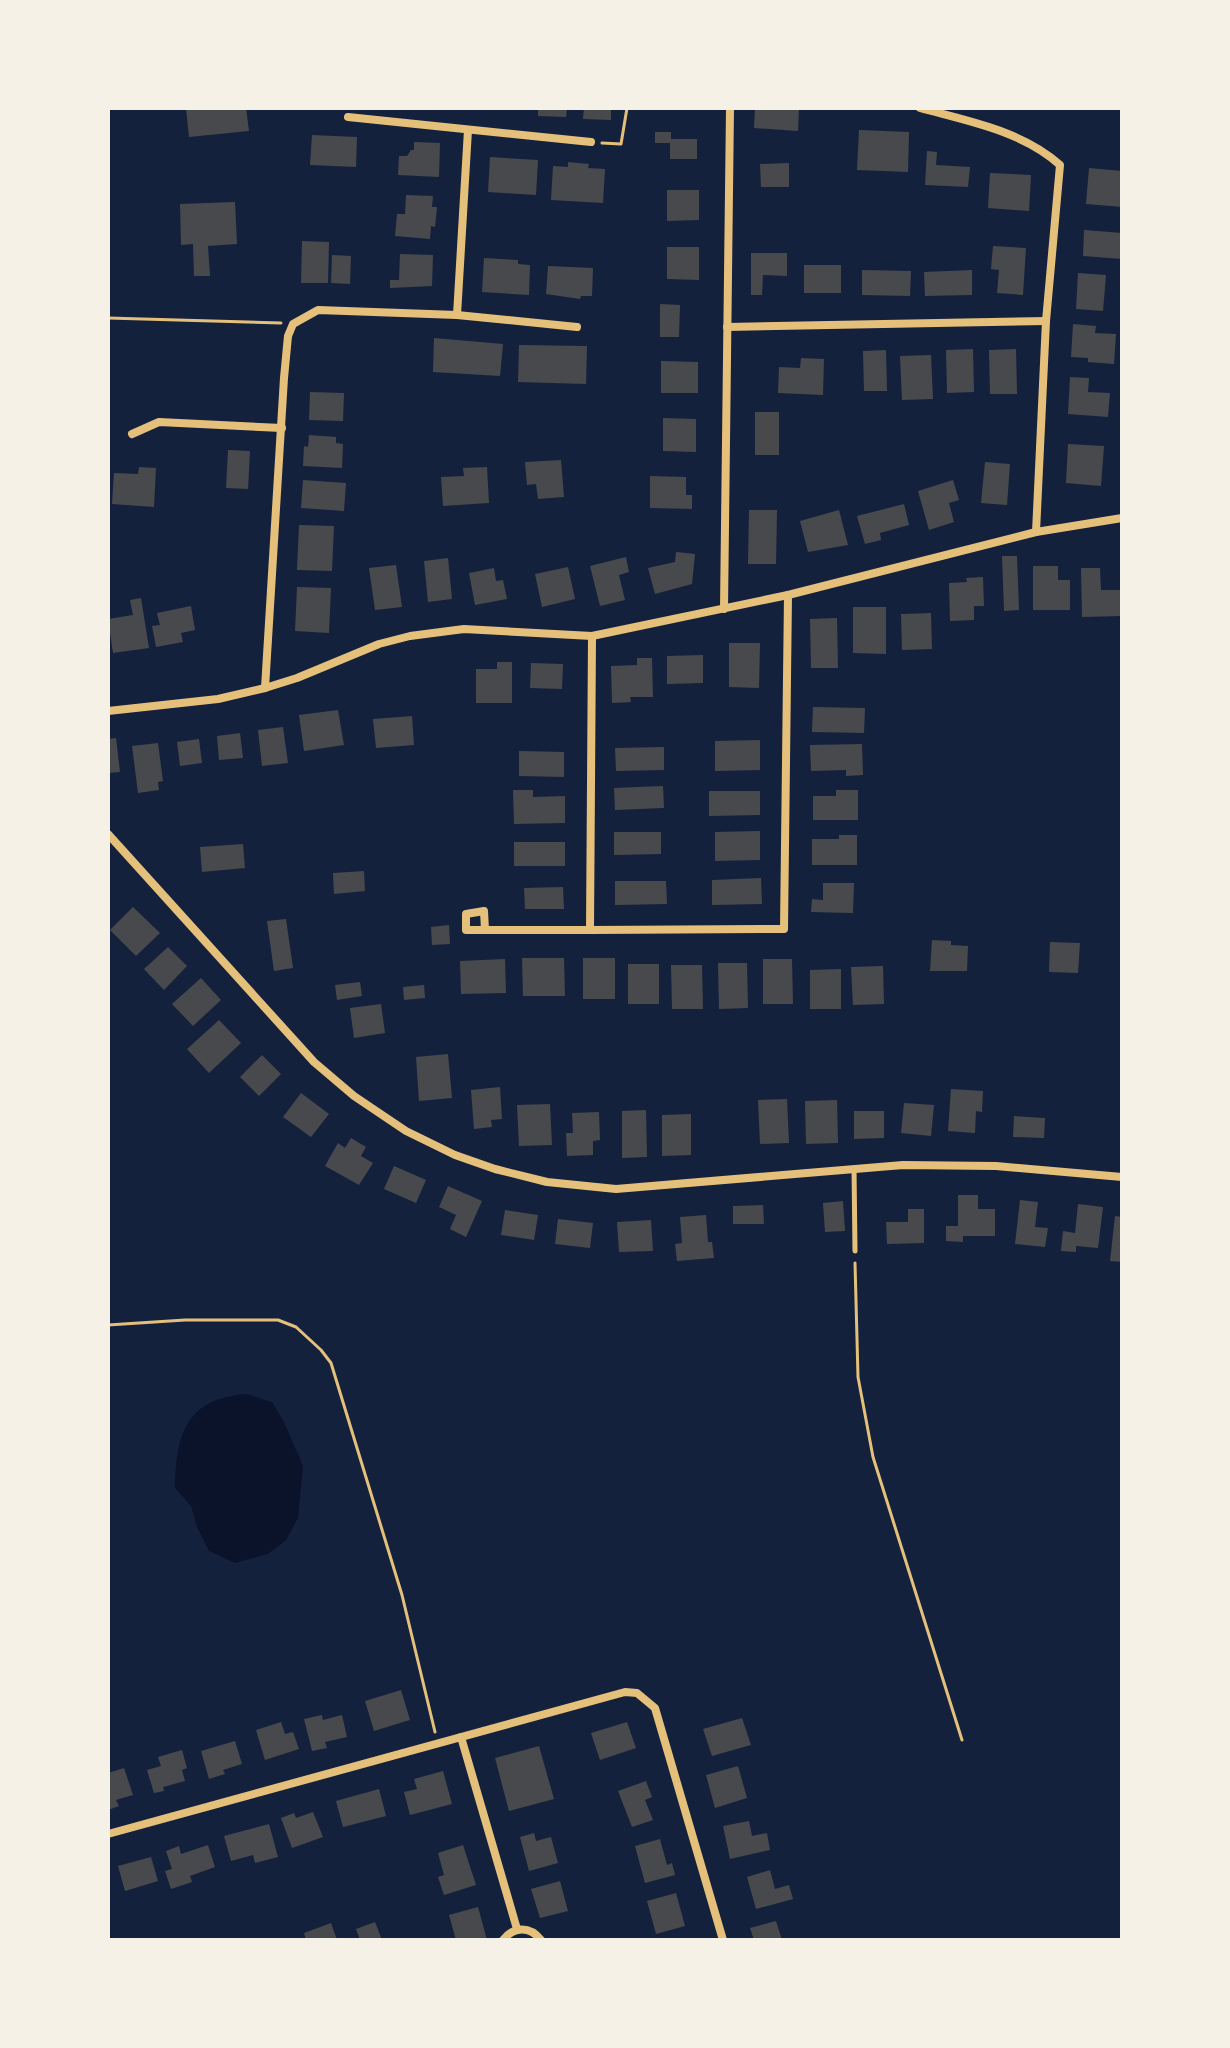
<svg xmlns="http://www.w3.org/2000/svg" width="1230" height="2048" font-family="Commissioner,sans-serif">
<rect width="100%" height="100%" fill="#14213d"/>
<!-- water -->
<path fill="#0b132b" d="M247 1394 272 1402 284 1422 303 1466 298 1518 286 1540 268 1554 235 1563 209 1551 197 1527 191 1506 175 1488C176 1434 186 1398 247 1394Z"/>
<!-- building -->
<g fill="#48494c">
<polygon points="186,108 246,108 249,131 189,137"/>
<polygon points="538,108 567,108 566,117 538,116"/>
<polygon points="584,108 611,108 611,120 583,119"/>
<polygon points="755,108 799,108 798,131 754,128"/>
<polygon points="859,130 909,132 908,172 857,170"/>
<polygon points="655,132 671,132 671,139 697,139 697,159 670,159 670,143 655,143"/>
<polygon points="312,135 357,137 356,167 310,165"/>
<polygon points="414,142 440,143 439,177 398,175 399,156 407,156 411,150 414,150"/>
<polygon points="927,151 937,152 936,165 970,167 968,187 925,185"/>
<polygon points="490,157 538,160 536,195 488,192"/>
<polygon points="568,162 589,164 588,168 605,169 603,203 551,200 553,166 568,167"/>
<polygon points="789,163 789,187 761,187 760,164"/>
<polygon points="1089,168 1122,171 1122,207 1086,204"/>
<polygon points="990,173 1031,175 1029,211 988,208"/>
<polygon points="667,190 699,190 699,220 667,221"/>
<polygon points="406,195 433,196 432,207 437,207 435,227 431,226 430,239 395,236 397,214 405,214"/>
<polygon points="235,202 237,244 208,246 210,276 194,276 193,244 181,245 180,204"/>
<polygon points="1084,230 1122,233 1122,259 1083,256"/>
<polygon points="302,241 329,242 328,283 301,283"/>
<polygon points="993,246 1026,248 1023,295 997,293 999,270 991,269"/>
<polygon points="667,247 699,247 699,280 667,279"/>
<polygon points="751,253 787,253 787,276 763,275 762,295 751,295"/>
<polygon points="400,254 433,255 432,286 390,288 390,280 399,280"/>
<polygon points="332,255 351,256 350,284 331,283"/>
<polygon points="484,258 518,260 518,264 530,265 529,295 482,292"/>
<rect x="804" y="265" width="37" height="28"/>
<polygon points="548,266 593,268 592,296 581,296 580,299 546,294"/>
<polygon points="862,270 911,271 910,296 862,295"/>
<polygon points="972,270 972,295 925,296 924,272"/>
<polygon points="1078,273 1106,275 1103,311 1076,309"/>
<polygon points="660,304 680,305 679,337 660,337"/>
<polygon points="1073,324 1096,326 1095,333 1116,334 1114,364 1088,362 1088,358 1071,357"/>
<polygon points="434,338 503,344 500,376 433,372"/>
<polygon points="519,345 587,346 586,384 518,382"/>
<polygon points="973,349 974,392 947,393 946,350"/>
<polygon points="1016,349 1017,394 990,394 989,350"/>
<polygon points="886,350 887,391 864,391 863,351"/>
<polygon points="931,355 933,399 902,400 900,356"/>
<polygon points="801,358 824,359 823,395 778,393 779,367 800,368"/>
<polygon points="661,361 698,362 698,393 661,393"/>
<polygon points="1070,377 1089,378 1088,392 1110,393 1108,417 1068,414"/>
<polygon points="310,392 344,393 343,421 309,420"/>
<rect x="755" y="412" width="24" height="43"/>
<polygon points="663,418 696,419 696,452 663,451"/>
<polygon points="309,435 336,437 336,443 343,444 342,468 303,466 304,446 308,447"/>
<polygon points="1068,444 1104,446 1101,486 1066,483"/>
<polygon points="228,450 250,451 248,489 226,488"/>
<polygon points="561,460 564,497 538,499 536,484 527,485 525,462"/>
<polygon points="985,462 1010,464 1007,505 981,503"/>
<polygon points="139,467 156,468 154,507 112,504 114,473 138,474"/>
<polygon points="487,467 489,503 443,506 441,477 464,476 463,468"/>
<polygon points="650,476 686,477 686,495 692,495 692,509 650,508"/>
<polygon points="303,480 346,483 344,511 301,508"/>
<polygon points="953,480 959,500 949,503 954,522 929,530 918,491"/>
<polygon points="904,504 909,525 880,533 881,540 865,544 857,516"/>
<polygon points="749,510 777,510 776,564 748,564"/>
<polygon points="839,510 848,545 808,552 800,521"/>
<polygon points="299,525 334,526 332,571 297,570"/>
<polygon points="676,552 695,554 692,584 655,594 648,568 675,562"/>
<polygon points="1002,556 1017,556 1019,610 1004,611"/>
<polygon points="626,557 629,572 619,575 625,600 600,606 590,566"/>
<polygon points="448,558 452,599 428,602 424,561"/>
<polygon points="396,565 402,607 375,610 369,568"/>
<polygon points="1033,566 1058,566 1058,580 1070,580 1070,610 1033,610"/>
<polygon points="568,567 575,599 542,607 535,574"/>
<polygon points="494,568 496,581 503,580 507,599 475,605 469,573"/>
<polygon points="1081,568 1100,568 1101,590 1121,590 1121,616 1082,617"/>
<polygon points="983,577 984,606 974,606 974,620 950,621 949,583 967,582 966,578"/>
<polygon points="297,587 331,588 329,633 295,631"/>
<polygon points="141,598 149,648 113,653 108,619 133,615 130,600"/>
<polygon points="191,606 195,630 181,633 183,642 156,647 152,626 160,625 157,613"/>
<polygon points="853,607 886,607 886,654 853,653"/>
<polygon points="931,613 932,649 902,650 901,614"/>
<polygon points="837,618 838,668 811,668 810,619"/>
<polygon points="729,643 760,643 759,688 729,687"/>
<polygon points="703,655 703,683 667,684 667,656"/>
<polygon points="637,658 652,658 653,697 630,697 631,702 612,703 611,666 637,665"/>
<polygon points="497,662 512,662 512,703 476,703 476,669 497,669"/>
<polygon points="531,663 563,664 562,689 530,688"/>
<polygon points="813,707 865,708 864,733 812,732"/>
<polygon points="338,710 344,745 304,751 299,715"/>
<polygon points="412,716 414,745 376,748 373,719"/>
<polygon points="283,727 288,763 262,766 258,730"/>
<polygon points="240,733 243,758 219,760 217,736"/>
<polygon points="116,738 120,772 108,773 108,739"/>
<polygon points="199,739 202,763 180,766 177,742"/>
<polygon points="760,740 760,770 715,771 715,741"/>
<polygon points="158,743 163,781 158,782 159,790 138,793 132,746"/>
<polygon points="862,744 863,775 846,776 846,770 811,771 810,745"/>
<polygon points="664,747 664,770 616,771 615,748"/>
<polygon points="519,751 564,752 564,777 519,776"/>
<polygon points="663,786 664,808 615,810 614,788"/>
<polygon points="513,790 533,790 533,797 565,796 565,823 514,824"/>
<polygon points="836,790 858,790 858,820 813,820 813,796 836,796"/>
<polygon points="709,791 760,791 760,815 709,816"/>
<polygon points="760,831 760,860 715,861 715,832"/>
<polygon points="614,832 661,832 661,854 614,855"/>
<polygon points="839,835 857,835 857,865 812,865 812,839 839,839"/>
<rect x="514" y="842" width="51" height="24"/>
<polygon points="243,844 245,868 202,872 200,847"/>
<polygon points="364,871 365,891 334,894 333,873"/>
<polygon points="761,878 762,904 712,905 712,880"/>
<polygon points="615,881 666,881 667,904 615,905"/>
<polygon points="823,883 854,883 853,913 811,912 812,899 823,900"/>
<polygon points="563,887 564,909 525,909 524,888"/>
<polygon points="133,907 160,933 136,956 110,930"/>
<polygon points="286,919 293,968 274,971 267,921"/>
<polygon points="449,925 450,944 432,945 431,927"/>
<polygon points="932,940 951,941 951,945 968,946 967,971 930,971"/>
<polygon points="1050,942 1080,943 1078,973 1049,972"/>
<polygon points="168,947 187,966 164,990 144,969"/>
<polygon points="522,958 564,958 565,996 523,996"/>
<rect x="583" y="958" width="32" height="41"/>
<polygon points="505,959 506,993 461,994 460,961"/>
<polygon points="763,959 792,959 793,1004 763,1004"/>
<polygon points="718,963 747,963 748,1008 719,1009"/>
<rect x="628" y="964" width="31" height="40"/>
<polygon points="671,965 702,965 703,1009 672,1009"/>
<polygon points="883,966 884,1004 853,1005 851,967"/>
<polygon points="841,969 841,1009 810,1009 810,970"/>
<polygon points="201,978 221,1000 193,1026 172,1004"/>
<polygon points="360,982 362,996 337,1000 335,985"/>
<polygon points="424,985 425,998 404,1000 403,987"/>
<polygon points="381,1004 385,1033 354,1038 350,1008"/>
<polygon points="219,1020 241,1043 209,1073 187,1049"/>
<polygon points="448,1054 452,1098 419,1101 416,1057"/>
<polygon points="262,1055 281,1074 259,1096 240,1077"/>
<polygon points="500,1087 502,1119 491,1120 492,1127 474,1129 471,1090"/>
<polygon points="951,1089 983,1091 982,1112 976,1111 975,1133 948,1131"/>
<polygon points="301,1093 329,1114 311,1137 283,1117"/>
<polygon points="787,1099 789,1143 760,1144 758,1100"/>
<polygon points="837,1100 838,1143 806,1144 805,1101"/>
<polygon points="904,1103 934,1105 931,1136 901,1133"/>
<polygon points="550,1104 552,1145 519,1146 517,1105"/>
<polygon points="646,1110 647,1157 622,1158 622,1111"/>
<polygon points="854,1111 884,1111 884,1138 854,1139"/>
<polygon points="599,1112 600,1140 593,1141 593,1155 567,1156 566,1133 573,1133 572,1113"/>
<polygon points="691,1114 691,1155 662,1156 662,1115"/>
<polygon points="1014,1116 1045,1118 1044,1138 1013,1137"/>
<polygon points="351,1138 366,1147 361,1156 373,1163 359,1185 325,1166 338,1143 345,1148"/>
<polygon points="394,1166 426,1180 416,1203 384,1189"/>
<polygon points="448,1186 482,1201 466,1237 450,1229 456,1215 439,1207"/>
<polygon points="958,1195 978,1195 978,1209 995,1209 995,1236 963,1236 963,1242 946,1241 946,1226 958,1226"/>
<polygon points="1020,1200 1038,1202 1035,1227 1048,1228 1045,1247 1015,1244"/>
<polygon points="843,1201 845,1231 825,1232 823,1203"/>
<polygon points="1078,1204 1103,1207 1098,1248 1076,1246 1076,1252 1061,1251 1063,1231 1075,1233"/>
<polygon points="763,1205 764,1224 733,1224 733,1206"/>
<polygon points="908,1209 924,1209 924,1243 887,1244 886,1222 908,1222"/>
<polygon points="505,1210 538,1215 534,1240 501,1235"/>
<polygon points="706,1215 708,1242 712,1242 714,1258 677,1261 675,1244 682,1243 680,1217"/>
<polygon points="1115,1216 1122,1217 1122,1262 1110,1261"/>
<polygon points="558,1219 593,1223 590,1248 555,1244"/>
<polygon points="651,1220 653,1251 619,1252 617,1222"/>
<polygon points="401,1690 410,1720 374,1731 365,1701"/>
<polygon points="322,1715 323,1720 342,1715 347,1737 325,1742 327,1748 312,1751 304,1719"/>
<polygon points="742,1718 751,1745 712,1756 703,1729"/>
<polygon points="281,1722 285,1734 293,1732 299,1749 265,1760 256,1730"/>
<polygon points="627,1722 636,1748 600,1760 591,1733"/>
<polygon points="235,1741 242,1764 223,1770 225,1774 209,1779 201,1751"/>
<polygon points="539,1746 554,1799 509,1811 495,1758"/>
<polygon points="182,1750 187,1768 182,1770 185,1781 163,1787 164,1791 154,1793 147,1770 161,1766 158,1757"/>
<polygon points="738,1766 747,1798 715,1808 706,1775"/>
<polygon points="124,1768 133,1795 116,1800 119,1806 108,1810 108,1773"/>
<polygon points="443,1771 452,1804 410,1815 404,1792 417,1789 414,1779"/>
<polygon points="646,1781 652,1797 645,1800 653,1820 632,1827 618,1791"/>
<polygon points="379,1789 386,1816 343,1827 336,1801"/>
<polygon points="313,1812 323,1837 292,1848 281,1818 294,1813 296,1818"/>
<polygon points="749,1821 752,1836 767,1833 770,1850 730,1859 723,1826"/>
<polygon points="269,1824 278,1857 255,1863 253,1855 231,1861 224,1836"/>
<polygon points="534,1833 536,1841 551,1837 558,1863 529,1871 520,1837"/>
<polygon points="660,1839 667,1865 672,1863 675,1875 645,1883 635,1846"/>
<polygon points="208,1845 215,1867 190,1876 192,1882 171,1889 165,1871 172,1869 166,1851 179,1846 181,1854"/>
<polygon points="463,1845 476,1885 444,1895 438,1877 444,1875 438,1853"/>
<polygon points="151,1857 158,1881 125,1891 118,1866"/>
<polygon points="770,1870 775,1889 789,1885 793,1899 756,1909 747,1877"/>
<polygon points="560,1881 568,1911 540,1918 531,1889"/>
<polygon points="676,1893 685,1926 656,1934 647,1901"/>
<polygon points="478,1907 487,1940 456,1940 449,1915"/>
<polygon points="776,1921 782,1940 754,1940 750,1928"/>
<polygon points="375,1922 382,1940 360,1940 356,1929"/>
<polygon points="331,1923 337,1940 306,1940 304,1933"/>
</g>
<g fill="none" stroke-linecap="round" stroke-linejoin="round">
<!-- path -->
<g stroke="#e5c07b" stroke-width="3">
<polyline points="602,143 621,144 627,108"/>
<polyline points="108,318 281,323"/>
<polyline points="855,1263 858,1377 873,1457 962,1740"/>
<polyline points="108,1325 185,1320 278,1320 296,1327 321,1350 331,1363 402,1595 435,1732"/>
</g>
<!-- service -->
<polyline stroke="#e5c07b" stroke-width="5" points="854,1168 855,1251"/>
<!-- minor -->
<g stroke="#e5c07b" stroke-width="8">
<path d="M920 108C967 121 1023 131 1060 165L1046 321 1036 532"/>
<polyline points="348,117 591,142"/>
<polyline points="457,315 468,130"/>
<polyline points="727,327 1046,321"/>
<polyline points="132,434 159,422 282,428"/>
<polyline points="724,609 730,108"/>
<polyline points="592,636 590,930 784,929 788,595"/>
<polyline points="265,688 284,378 288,336 293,324 318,310 457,315 577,327"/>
<polyline points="108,711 218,699 265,688 297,678 379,644 410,636 464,629 592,636 788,595 1036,532 1122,518"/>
<polyline points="108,834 314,1062 354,1096 406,1131 455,1155 495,1169 547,1182 616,1189 903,1165 996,1166 1122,1177"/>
<polyline points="485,930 484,911 466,914 466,930 590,930"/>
<polyline points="461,1737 517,1929"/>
<polyline points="108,1834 625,1692 637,1693 655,1708 723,1940"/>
<path d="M503 1940C514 1926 530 1926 541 1940"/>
</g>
</g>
<!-- border -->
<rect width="1230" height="2048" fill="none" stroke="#f6f1e7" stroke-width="220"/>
</svg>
